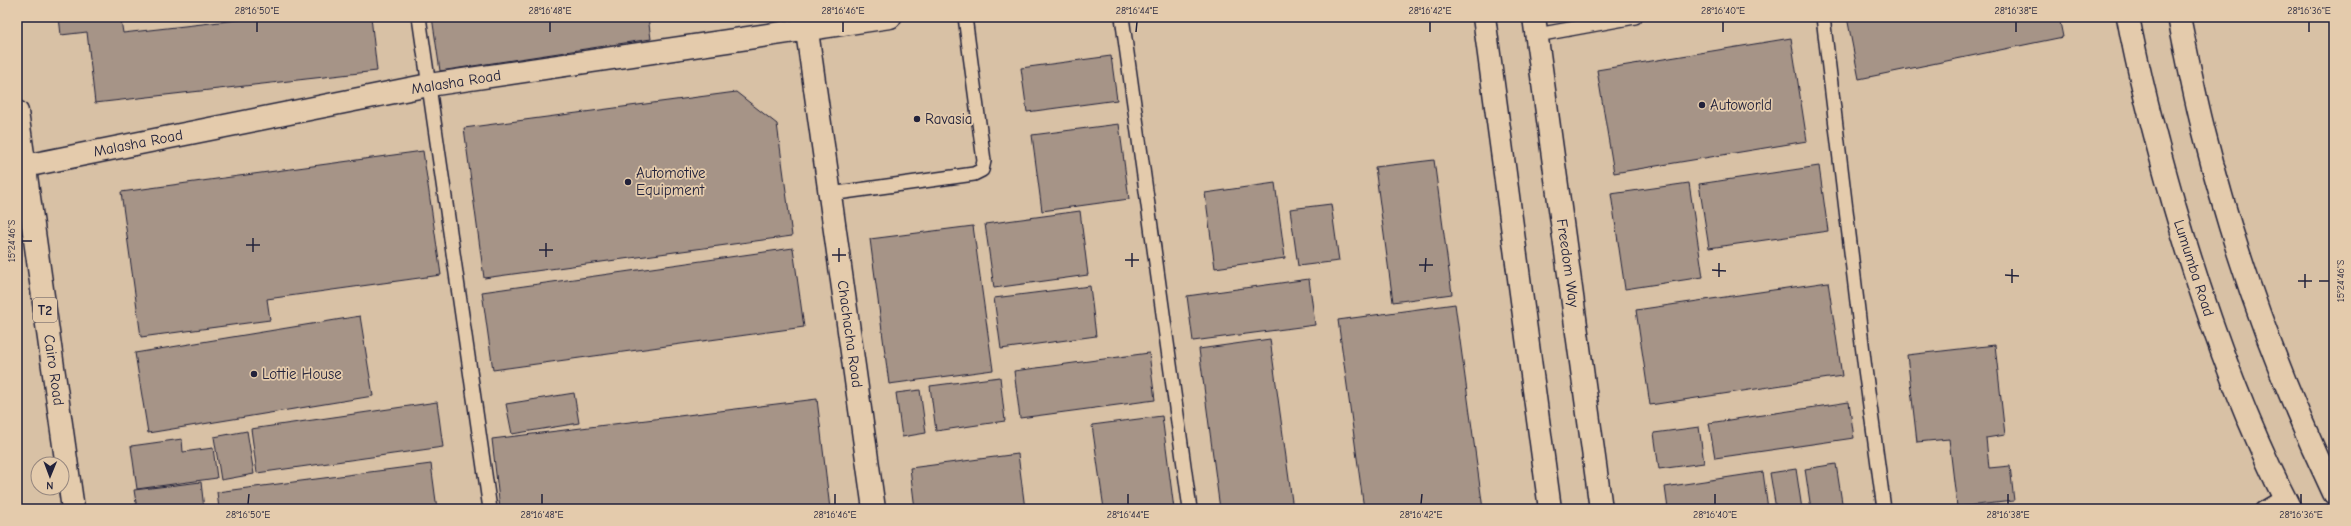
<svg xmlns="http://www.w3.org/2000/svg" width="2351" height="526" font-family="'Comic Neue',sans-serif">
<rect width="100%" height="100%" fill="#d8c1a5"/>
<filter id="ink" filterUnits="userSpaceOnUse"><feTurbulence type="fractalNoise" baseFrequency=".025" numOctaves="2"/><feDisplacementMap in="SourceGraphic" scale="8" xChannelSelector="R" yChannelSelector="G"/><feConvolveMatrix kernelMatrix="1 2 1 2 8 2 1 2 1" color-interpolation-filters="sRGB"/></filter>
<g filter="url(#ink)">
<!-- building -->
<g fill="#a69487" stroke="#22223b">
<polygon points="59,17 151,17 121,20 123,33 264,17 371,17 377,71 95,103 87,32 61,35"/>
<polygon points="432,17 648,17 651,39 440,71"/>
<polygon points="1847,17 2059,17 2063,37 1859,79"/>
<polygon points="1791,38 1807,141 1614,173 1597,70"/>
<polygon points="1111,56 1117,100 1027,112 1021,68"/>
<polygon points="736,92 777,124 792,236 484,278 464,128"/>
<polygon points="1119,124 1129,199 1042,211 1032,135"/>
<polygon points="423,151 441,275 267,299 270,320 141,337 121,192"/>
<polygon points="1434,160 1452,294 1393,302 1375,167"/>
<polygon points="1819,166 1828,231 1709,248 1699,184"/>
<polygon points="1275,183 1285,258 1215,268 1205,193"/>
<polygon points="1689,183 1703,277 1625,289 1611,194"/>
<polygon points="1331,204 1339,261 1298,266 1290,209"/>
<polygon points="1080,211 1088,275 994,288 985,224"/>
<polygon points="973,226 993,370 889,384 870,239"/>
<polygon points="793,248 804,327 493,370 482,292"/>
<polygon points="1309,279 1315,325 1193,341 1187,296"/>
<polygon points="1828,282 1842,376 1650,405 1636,310"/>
<polygon points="1090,286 1096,336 1001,349 994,298"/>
<polygon points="1455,304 1483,509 1364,509 1338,320"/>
<polygon points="360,316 373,396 148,433 135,353"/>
<polygon points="1270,339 1293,509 1220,509 1199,349"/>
<polygon points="1995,345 2005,435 1986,438 1989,468 2010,466 2014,501 1957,507 1949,439 1917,442 1907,355"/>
<polygon points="1149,353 1155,400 1020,418 1014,371"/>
<polygon points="1000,377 1005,421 936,431 930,386"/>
<polygon points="920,390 926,433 902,437 896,393"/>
<polygon points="574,393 579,423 512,434 506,404"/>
<polygon points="817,399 830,509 500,509 492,439"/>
<polygon points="437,402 443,447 257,473 251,429"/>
<polygon points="1849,402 1854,438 1715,458 1709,423"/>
<polygon points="1162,416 1174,509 1104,509 1092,425"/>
<polygon points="1699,427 1704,463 1659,469 1654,433"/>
<polygon points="247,431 254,474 221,480 214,437"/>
<polygon points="182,439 183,452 213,448 217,478 137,489 131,446"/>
<polygon points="1018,454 1025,509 915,509 910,468"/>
<polygon points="431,464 437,509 219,509 217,492"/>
<polygon points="1836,464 1843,509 1811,509 1805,469"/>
<polygon points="1796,469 1802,509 1776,509 1770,473"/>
<polygon points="1763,472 1768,509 1668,509 1665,487"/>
<polygon points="201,482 204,509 137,509 134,490"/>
</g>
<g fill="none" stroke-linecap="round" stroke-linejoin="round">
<defs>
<g id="lane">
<polyline points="419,17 490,509"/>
<polyline points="1122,17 1190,509"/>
<polyline points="1823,17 1865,369 1884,509"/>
<polyline points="1537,35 1635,17"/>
<polyline points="830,194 974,174 982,170 984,161 965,17"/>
<polyline points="2262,509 2284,496"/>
</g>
<g id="secondary">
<polyline points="805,17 874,509"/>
<polyline points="1484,17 1550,509"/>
<polyline points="1534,17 1601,509"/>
<polyline points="25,166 429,85 890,17"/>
</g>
<g id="primary">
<path d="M2128 17C2140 81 2157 145 2175 208 2205 311 2241 413 2290 509"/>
<path d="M2179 17C2187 55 2194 94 2204 132 2235 256 2279 378 2334 493"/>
<polyline points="17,112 73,509"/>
</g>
</defs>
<!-- lane casing -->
<use href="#lane" stroke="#22223b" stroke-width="16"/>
<!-- secondary casing -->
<use href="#secondary" stroke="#22223b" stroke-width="25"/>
<!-- primary casing -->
<use href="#primary" stroke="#22223b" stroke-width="25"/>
<!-- lane -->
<use href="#lane" stroke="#e4cbac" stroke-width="13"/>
<!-- secondary -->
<use href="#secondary" stroke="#e4cbac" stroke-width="22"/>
<!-- primary -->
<use href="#primary" stroke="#e4cbac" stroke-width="22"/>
</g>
</g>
<!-- ticks -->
<path fill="none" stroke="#22223b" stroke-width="1.5" d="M257 32V22M550 32V22M843 32V22M1136 32 1137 22M1430 32V22M1723 32V22M2016 32V22M2309 32V22M22 241H32M246 245H260M539 250H553M253 252V238M832 255H846M546 257V243M1125 260H1139M839 262V248M1419 265H1433M1132 267V253M1712 270 1726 271M1425 272 1426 258M2005 275 2019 276M1719 277V263M2298 281H2312M2319 281H2329M2012 283V269M2305 288V274M248 504 249 494M542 504V494M835 504V494M1128 504V494M1421 504 1422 494M1715 504V494M2008 504V494M2301 504V494"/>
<!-- markers -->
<g fill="#22223b" stroke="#e4cbac" stroke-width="1.5">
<circle cx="1702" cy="105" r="4"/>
<circle cx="917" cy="119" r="4"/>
<circle cx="628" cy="182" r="4"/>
<circle cx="254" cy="374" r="4"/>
</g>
<g text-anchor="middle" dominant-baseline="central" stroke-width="3.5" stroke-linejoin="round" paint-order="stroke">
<!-- shield labels -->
<rect fill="#e4cbac" stroke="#5c555d" stroke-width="1" x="33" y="298" width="24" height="24" rx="3"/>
<g font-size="14" font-weight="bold" fill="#22223b">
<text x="45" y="310">T2</text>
</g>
<!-- street labels -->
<g font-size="15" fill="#22223b" stroke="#e4cbac">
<text transform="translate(456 82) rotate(-9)">Malasha Road</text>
<text transform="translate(138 143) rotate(-11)">Malasha Road</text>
<text transform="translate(1568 263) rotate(82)">Freedom Way</text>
<text transform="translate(2194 268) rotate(72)">Lumumba Road</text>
<text transform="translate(850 334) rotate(82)">Chachacha Road</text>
<text transform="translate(54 370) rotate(82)">Cairo Road</text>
</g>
<!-- poi labels -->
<g font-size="15" fill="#22223b" stroke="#e4cbac" text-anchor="start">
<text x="1710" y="105">Autoworld</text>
<text x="925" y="119">Ravasia</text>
<text x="636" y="173">Automotive<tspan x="636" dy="17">Equipment</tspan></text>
<text x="262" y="374">Lottie House</text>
</g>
</g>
<!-- margin -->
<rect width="2351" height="526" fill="none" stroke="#e4cbac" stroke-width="44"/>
<!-- north arrow -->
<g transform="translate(50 476) rotate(181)"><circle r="19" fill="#e4cbac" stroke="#96877f"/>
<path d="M0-3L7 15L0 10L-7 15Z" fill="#22223b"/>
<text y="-6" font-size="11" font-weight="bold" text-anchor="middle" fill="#22223b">N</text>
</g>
<rect x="22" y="22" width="2307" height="482" fill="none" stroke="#22223b" stroke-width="1.5"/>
<g font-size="10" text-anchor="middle" fill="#22223b">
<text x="257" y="14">28°16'50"E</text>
<text x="550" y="14">28°16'48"E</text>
<text x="843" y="14">28°16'46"E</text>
<text x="1137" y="14">28°16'44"E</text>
<text x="1430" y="14">28°16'42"E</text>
<text x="1723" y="14">28°16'40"E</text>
<text x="2016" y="14">28°16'38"E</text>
<text x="2309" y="14">28°16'36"E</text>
<text transform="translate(11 241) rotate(-90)" y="4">15°24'46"S</text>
<text transform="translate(2340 281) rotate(-90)" y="4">15°24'46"S</text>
<text x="248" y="518">28°16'50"E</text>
<text x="542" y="518">28°16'48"E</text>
<text x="835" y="518">28°16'46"E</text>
<text x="1128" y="518">28°16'44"E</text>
<text x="1421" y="518">28°16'42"E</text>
<text x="1715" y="518">28°16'40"E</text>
<text x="2008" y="518">28°16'38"E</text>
<text x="2301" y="518">28°16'36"E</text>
</g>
</svg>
